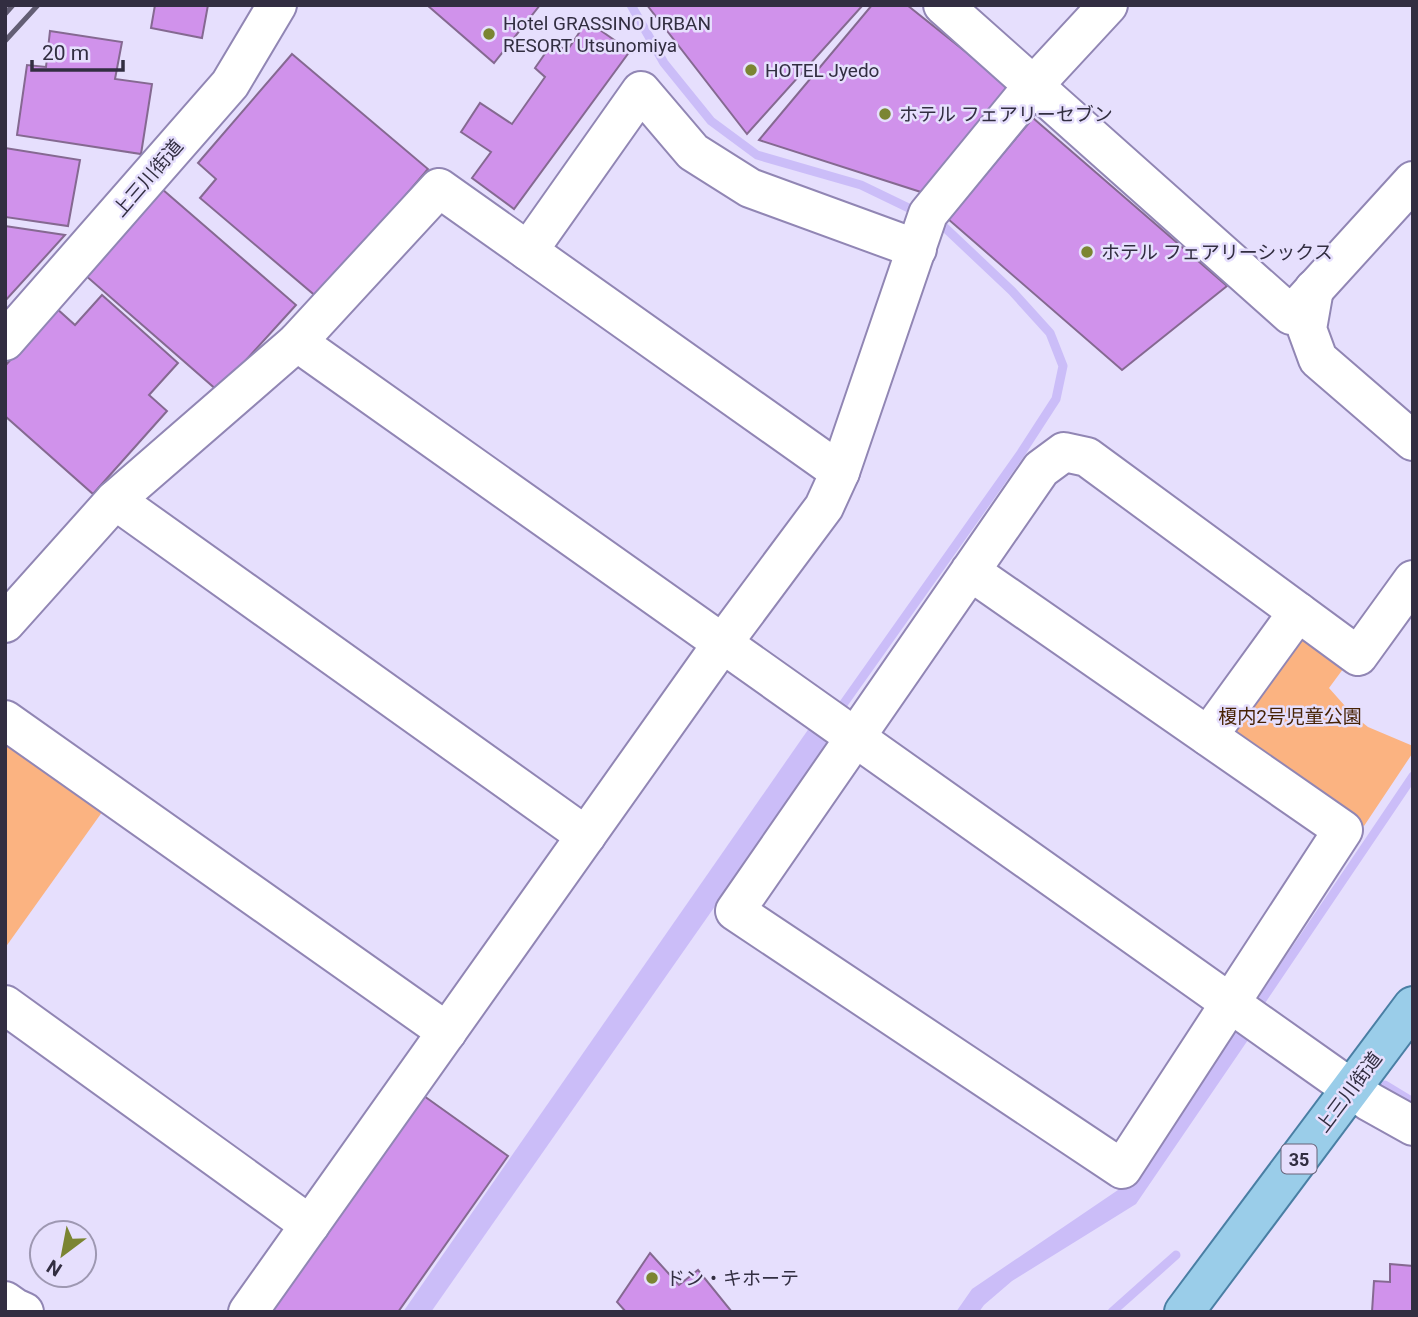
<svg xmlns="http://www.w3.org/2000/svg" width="1418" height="1317" font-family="Roboto,'Noto Sans JP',sans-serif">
<rect width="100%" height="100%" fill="#e6dffd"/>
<!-- green -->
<g fill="#fbb381">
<polygon points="1307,637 1346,665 1329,688 1353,715 1368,727 1413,746 1412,754 1364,826 1234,734 1231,716 1288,641"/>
<polygon points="5,737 105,808 5,948"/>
</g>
<!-- water -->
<g fill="#cbbdf8">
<polygon points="812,724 832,739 431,1312 403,1312"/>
<polygon points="1232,1026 1250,1037 1136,1204 1012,1281 984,1305 979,1312 956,1312 972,1289 1118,1190"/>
</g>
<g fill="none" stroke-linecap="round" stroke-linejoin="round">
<!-- stream -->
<g stroke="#cbbdf8" stroke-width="9">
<polyline points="631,5 664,63 711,121 757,155 861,185 919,213"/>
<polyline points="837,713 1021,453 1056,399 1063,366 1050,333 1012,291 940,223 935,221"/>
<polyline points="1255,1010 1413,776"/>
<polyline points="1385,1085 1413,1102"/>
<polyline points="1112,1312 1176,1255"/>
</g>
</g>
<!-- building -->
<g fill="#d092eb" stroke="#856991" stroke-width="2">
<polygon points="155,5 208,5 202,38 151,28"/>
<polygon points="427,5 540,5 494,63"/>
<polygon points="647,5 863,5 747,134"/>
<polygon points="872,5 907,5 1011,88 924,193 759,140"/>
<polygon points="587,21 630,51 514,209 472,178 491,152 461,132 480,103 512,124 545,77 535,68 553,42 567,51"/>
<polygon points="50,31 122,42 115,79 152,84 141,154 17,135 27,65 46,67"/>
<polygon points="292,54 428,169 318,298 200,198 216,179 198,163"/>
<polygon points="1033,118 1227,286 1122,370 948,219"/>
<polygon points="5,148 80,160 68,226 5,217"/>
<polygon points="162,189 296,305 218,391 85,275"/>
<polygon points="5,226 65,235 5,301"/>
<polygon points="102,295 178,363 149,395 167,411 93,494 5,416 5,366 56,308 75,325"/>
<polygon points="424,1096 508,1156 398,1312 271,1312"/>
<polygon points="650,1253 679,1285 698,1270 732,1312 626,1312 617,1302"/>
<polygon points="1390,1264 1413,1266 1413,1312 1372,1312 1374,1281 1390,1282"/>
</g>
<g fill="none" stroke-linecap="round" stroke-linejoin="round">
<defs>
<g id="minor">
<polyline points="943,5 1291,315 1413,181"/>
<polyline points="528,251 641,91 693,152 750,188 917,249"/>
<polyline points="1314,289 1307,329 1318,359 1413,441"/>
<polyline points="5,341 230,84 277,5"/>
<polyline points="297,342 1312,1061 1370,1102 1413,1126"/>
<polyline points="115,500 586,836"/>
<polyline points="970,571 1343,830 1122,1169 735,911 1041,469 1064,452 1087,457 1358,656 1413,580"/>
<polyline points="5,623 115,500 297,342 439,188 840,472"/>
<polyline points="5,720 447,1032"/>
<polyline points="1208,736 1298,612"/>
<polyline points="5,1005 310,1225"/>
<polyline points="5,1301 15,1308 24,1312"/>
<polyline points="248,1312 722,644 824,507 840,472 928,214 1033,86 1108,5"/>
</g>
<polyline id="major" points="1184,1312 1413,1006"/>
</defs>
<!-- minor casing -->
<use href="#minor" stroke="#9186b4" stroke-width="42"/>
<!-- major casing -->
<use href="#major" stroke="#4a7fa4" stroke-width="42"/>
<!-- minor -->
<use href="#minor" stroke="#fff" stroke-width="38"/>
<!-- major -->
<use href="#major" stroke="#9acde9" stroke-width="38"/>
<!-- rail -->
<g stroke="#635e74" stroke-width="5">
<polyline points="5,14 13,5"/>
<polyline points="5,41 38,5"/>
</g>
</g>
<!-- markers -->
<g fill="#7b8532" stroke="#e6dffd" stroke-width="2.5">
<circle cx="489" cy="34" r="7"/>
<circle cx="751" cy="70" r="7"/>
<circle cx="885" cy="114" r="7"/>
<circle cx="1087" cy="252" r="7"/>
<circle cx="652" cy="1278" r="7"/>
</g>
<g text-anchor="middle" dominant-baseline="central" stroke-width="5" stroke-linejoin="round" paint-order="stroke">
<!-- shield labels -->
<rect fill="#e6dffd" stroke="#686379" stroke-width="2" x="1281.5" y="1144.5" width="35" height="29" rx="5"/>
<g font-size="18" font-weight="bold" fill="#322e41">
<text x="1299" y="1159">35</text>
</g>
<!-- poi labels -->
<g font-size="19" fill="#322e41" stroke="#e6dffd" text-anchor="start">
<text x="503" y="23">Hotel GRASSINO URBAN<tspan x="503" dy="22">RESORT Utsunomiya</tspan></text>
<text x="765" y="70">HOTEL Jyedo</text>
<text x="899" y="114">ホテル フェアリーセブン</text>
<text x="1101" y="252">ホテル フェアリーシックス</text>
<text x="666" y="1278">ドン・キホーテ</text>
</g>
<!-- street labels -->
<g font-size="19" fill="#322e41" stroke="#e6dffd">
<text transform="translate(148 178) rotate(-49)">上三川街道</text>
<text transform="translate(1349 1092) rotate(-53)">上三川街道</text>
</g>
<!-- park labels -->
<g font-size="19" fill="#472305" stroke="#e6dffd">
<text x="1290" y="716">榎内2号児童公園</text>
</g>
</g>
<!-- border -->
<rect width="1418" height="1317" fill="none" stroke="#322e41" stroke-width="14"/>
<!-- north arrow -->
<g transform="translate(63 1254) rotate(212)"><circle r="33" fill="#e6dffd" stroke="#9e98b2" stroke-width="2"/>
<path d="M0-5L12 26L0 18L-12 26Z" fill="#7b8532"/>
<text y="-10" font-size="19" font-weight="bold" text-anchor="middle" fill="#322e41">N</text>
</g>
<!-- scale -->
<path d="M32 60v10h91v-10" fill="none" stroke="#322e41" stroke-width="3.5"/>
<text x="42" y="60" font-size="21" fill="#322e41" stroke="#e6dffd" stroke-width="5" paint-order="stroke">20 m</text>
</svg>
